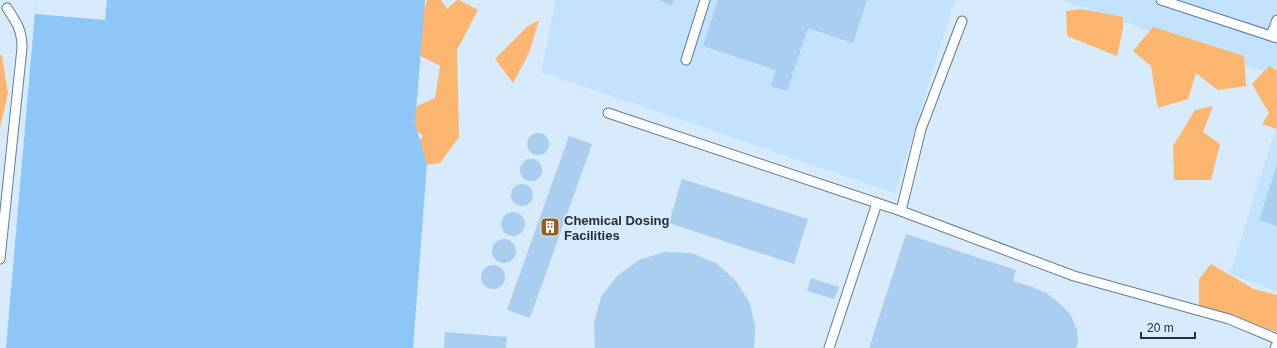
<svg xmlns="http://www.w3.org/2000/svg" width="1277" height="348" font-family="Arial,sans-serif">
<rect width="100%" height="100%" fill="#d8ebfd"/>
<!-- built -->
<g fill="#c3e2fd">
<polygon points="556,0 957,0 954,2 895,193 541,72"/>
<polygon points="1063,0 1277,0 1277,76"/>
<polygon points="1277,124 1277,291 1230,274"/>
</g>
<!-- green -->
<g fill="#fcb66f">
<polygon points="427,0 441,0 447,9 457,0 459,0 478,10 457,50 459,137 440,163 417,166 415,148 423,136 411,126 408,110 435,98 440,66 411,51"/>
<polygon points="1081,9 1123,17 1123,28 1117,56 1067,36 1066,11"/>
<polygon points="539,20 529,53 513,83 495,59 528,26"/>
<polygon points="1153,27 1244,56 1246,86 1218,90 1196,73 1188,99 1158,108 1155,92 1151,66 1133,51"/>
<polygon points="0,55 2,56 8,93 0,128"/>
<polygon points="1269,66 1277,71 1277,129 1262,124 1269,113 1252,84"/>
<polygon points="1213,106 1203,132 1220,144 1211,180 1174,180 1173,146 1195,110"/>
<polygon points="1211,264 1254,289 1277,295 1277,332 1199,306 1199,279"/>
</g>
<!-- water -->
<polygon fill="#8ec6f7" points="36,0 425,0 415,123 427,164 413,348 6,348"/>
<!-- pier -->
<polygon fill="#d8ebfd" points="36,0 107,0 105,20 35,14"/>
<!-- building -->
<g fill="#a9ceef">
<polygon points="659,0 674,0 672,6"/>
<polygon points="718,0 867,0 853,43 808,28 787,91 771,86 776,70 703,46"/>
<circle cx="538" cy="144" r="11"/>
<polygon points="569,136 592,144 530,318 507,310"/>
<circle cx="531" cy="170" r="11"/>
<polygon points="1277,165 1277,226 1259,220"/>
<polygon points="682,179 808,219 794,264 669,223"/>
<circle cx="522" cy="195" r="11"/>
<circle cx="513" cy="224" r="12"/>
<polygon points="906,234 1016,270 1013,281 1032,287 1046,293 1058,302 1070,314 1077,330 1078,342 1076,348 869,348"/>
<circle cx="504" cy="251" r="12"/>
<polygon points="664,252 691,253 716,263 736,281 750,304 755,327 754,348 595,348 594,323 601,297 617,276 639,260"/>
<circle cx="493" cy="277" r="12"/>
<polygon points="811,278 839,287 834,299 807,291"/>
<polygon points="445,332 507,337 506,348 444,348"/>
</g>
<g fill="none" stroke-linecap="round" stroke-linejoin="round">
<defs>
<g id="service">
<polyline points="1161,0 1277,38"/>
<polyline points="1271,36 1277,20"/>
<polyline points="686,60 705,0"/>
<polyline points="608,113 901,211 1074,276 1229,319 1277,339"/>
<polyline points="901,211 921,129 962,21"/>
<path d="M0 259 22 48C22 30 17 23 7 8"/>
<polyline points="829,348 877,203"/>
<polyline points="1275,348 1277,344"/>
</g>
</defs>
<!-- service casing -->
<use href="#service" stroke="#5f7d97" stroke-width="11"/>
<!-- service -->
<use href="#service" stroke="#fff" stroke-width="9"/>
</g>
<!-- icons -->
<defs>
<symbol id="building-square" viewBox="-11 -11 22 22"><rect x="-9" y="-9" width="18" height="18" rx="4" fill="#965e19" stroke="#d8ebfd"/><path d="M-4-6H4V6H1V3H-1V6H-4ZM-2.5-4.3h1.7v1.8h-1.7ZM.8-4.3h1.7v1.8H.8ZM-2.5-1h1.7V.8h-1.7ZM.8-1h1.7V.8H.8Z" fill="#fff"/></symbol>
</defs>
<g fill-rule="evenodd">
<use href="#building-square" x="539" y="216" width="22" height="22"/>
</g>
<g text-anchor="middle" dominant-baseline="central" stroke-width="3.5" stroke-linejoin="round" paint-order="stroke">
<!-- poi labels -->
<g font-size="13" font-weight="bold" fill="#232f3a" stroke="#d8ebfd" text-anchor="start">
<text x="564" y="220">Chemical Dosing<tspan x="564" dy="15">Facilities</tspan></text>
</g>
</g>
<!-- scale -->
<path d="M1141 332v6h54v-6" fill="none" stroke="#232f3a" stroke-width="2"/>
<text x="1147" y="332" font-size="12" fill="#232f3a" stroke="#d8ebfd" stroke-width="3" paint-order="stroke">20 m</text>
</svg>
